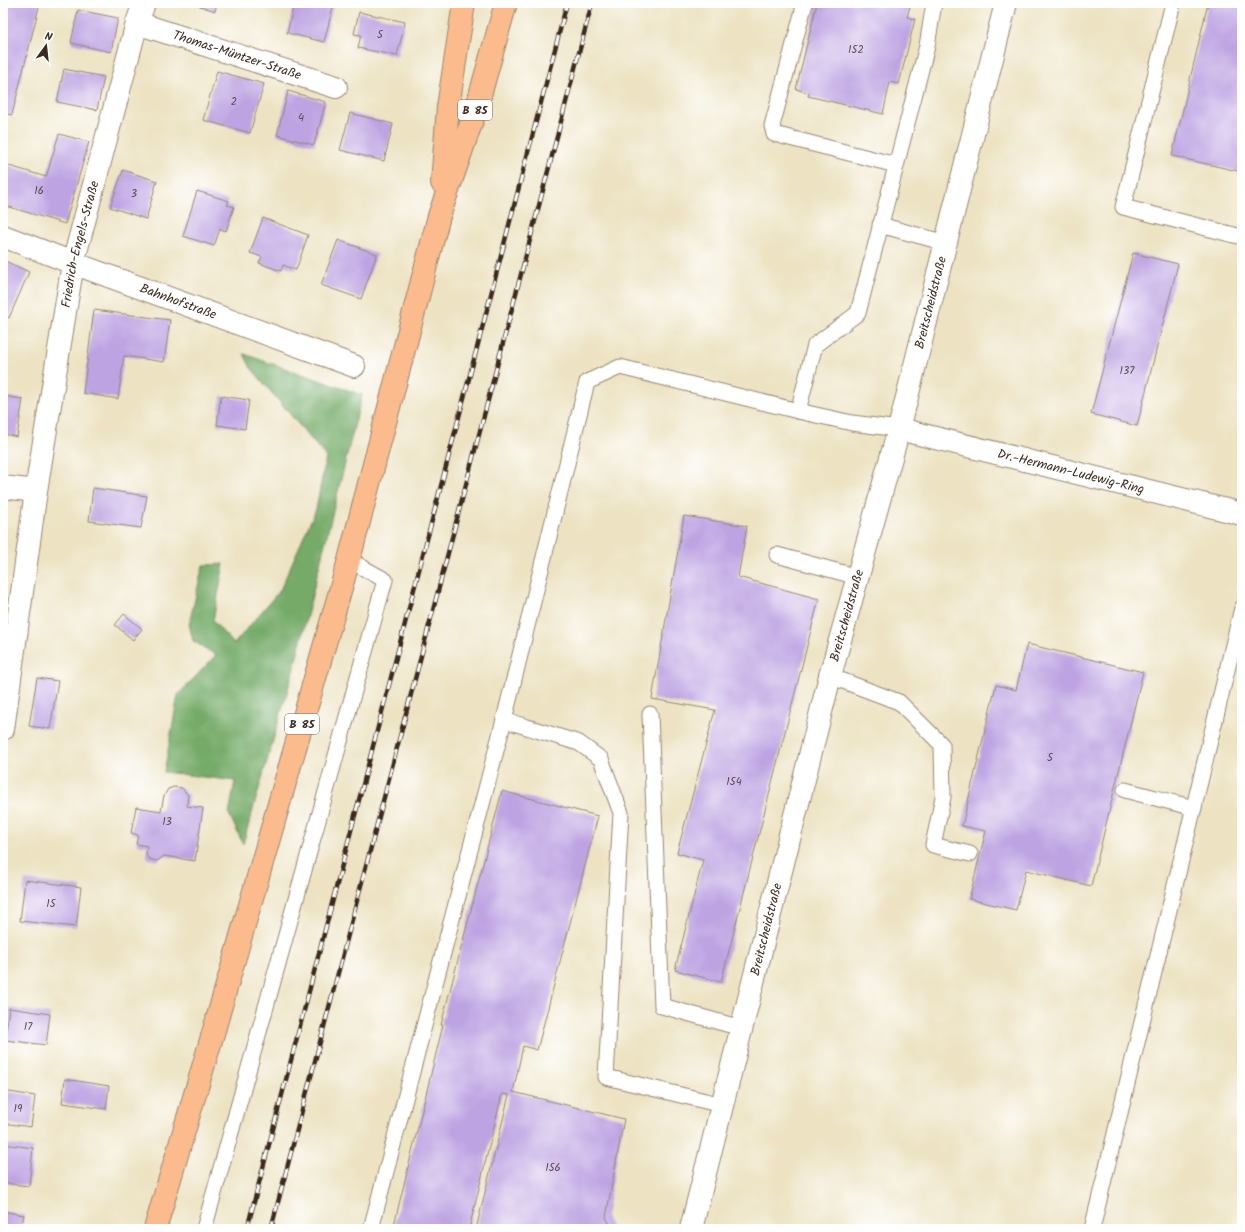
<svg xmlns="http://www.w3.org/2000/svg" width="1245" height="1232" font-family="Kalam,sans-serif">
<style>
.forest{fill:#74aa67;stroke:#586a42}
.building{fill:#bda3e2}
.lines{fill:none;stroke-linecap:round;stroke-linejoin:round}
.lane-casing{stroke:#948670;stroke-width:17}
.street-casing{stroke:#948670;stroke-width:24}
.primary-casing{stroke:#948670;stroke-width:24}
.lane{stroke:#fff;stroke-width:15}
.street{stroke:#fff;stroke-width:22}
.primary{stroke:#fbbb8c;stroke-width:22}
.rail-casing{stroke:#3b2a1e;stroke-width:4.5}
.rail{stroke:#fff;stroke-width:3;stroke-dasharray:9;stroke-linecap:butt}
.labels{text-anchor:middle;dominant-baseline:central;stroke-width:4;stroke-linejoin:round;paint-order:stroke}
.number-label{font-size:11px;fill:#5c484f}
.shield{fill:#fff;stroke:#766a62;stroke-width:1}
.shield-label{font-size:12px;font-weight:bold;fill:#3b2a1e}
.street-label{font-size:13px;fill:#3b2a1e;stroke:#fff}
</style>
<rect width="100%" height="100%" fill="#fff"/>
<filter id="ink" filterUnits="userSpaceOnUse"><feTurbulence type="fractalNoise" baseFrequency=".025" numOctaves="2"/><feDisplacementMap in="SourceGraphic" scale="8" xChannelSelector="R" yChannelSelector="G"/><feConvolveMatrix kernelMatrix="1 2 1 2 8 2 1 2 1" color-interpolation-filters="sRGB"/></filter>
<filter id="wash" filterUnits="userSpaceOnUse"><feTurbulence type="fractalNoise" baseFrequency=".012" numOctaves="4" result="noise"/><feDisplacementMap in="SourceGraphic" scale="16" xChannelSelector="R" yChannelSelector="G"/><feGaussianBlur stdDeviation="0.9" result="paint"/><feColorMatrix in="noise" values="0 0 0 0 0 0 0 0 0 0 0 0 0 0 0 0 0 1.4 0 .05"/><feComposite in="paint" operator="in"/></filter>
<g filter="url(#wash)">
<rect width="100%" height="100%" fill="#ede3c3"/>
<polygon class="forest" points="244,354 362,395 293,672 243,844 229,814 235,781 164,772 178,695 216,655 193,641 189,624 203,565 224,564 213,621 234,644 280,590 316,509 326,457 251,368"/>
<g id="blocks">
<g class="building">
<polygon points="3,3 40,3 12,115 3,113"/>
<polygon points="191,3 217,3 215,11"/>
<polygon points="294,3 334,3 324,42 287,33"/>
<polygon points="817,3 911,3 907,17 915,19 899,84 890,82 883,114 808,96 809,93 796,89"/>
<polygon points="1208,3 1242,3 1242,172 1172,156"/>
<polygon points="78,10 118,18 111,52 71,43"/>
<polygon points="359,12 405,22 397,56 358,48 361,35 354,34"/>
<polygon points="64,69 104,77 97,110 57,102"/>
<polygon points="217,71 264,84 250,133 203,120"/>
<polygon points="288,91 326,102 314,145 277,135"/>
<polygon points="350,113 393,124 384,161 340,150"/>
<polygon points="59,134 89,142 65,224 3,205 3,164 46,177"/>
<polygon points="123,170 157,181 146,219 110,207"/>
<polygon points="197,191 229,201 227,205 234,207 226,231 220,229 214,246 183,236"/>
<polygon points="263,218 308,235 296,270 283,265 281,271 259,263 262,257 250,253"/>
<polygon points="338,240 377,254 361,299 321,285"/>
<polygon points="1133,253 1178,264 1137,426 1091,414"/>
<polygon points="3,260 29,272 9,318 3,315"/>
<polygon points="94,310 170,320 164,362 124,356 118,399 83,393"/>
<polygon points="3,396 23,399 17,437 3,434"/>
<polygon points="221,396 249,400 245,429 217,425"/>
<polygon points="93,488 147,496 141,528 89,521"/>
<polygon points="684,516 747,526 738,577 819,599 721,982 675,970 703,860 677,853 715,710 652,699"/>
<polygon points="124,614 142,629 133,640 115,625"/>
<polygon points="1027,644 1143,672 1091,886 1026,870 1016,910 969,899 986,831 962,826 996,685 1016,690"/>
<polygon points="37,678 58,681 50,729 29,726"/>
<polygon points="174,787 182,788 188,795 187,806 203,808 195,861 164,856 157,861 149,859 146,855 147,846 136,844 138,835 131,833 136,807 161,811 164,796 168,789"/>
<polygon points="502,791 598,816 537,1050 523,1046 513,1092 624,1119 606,1217 612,1229 476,1229 509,1095 502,1094 469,1229 393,1229 443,1025 441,1025"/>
<polygon points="25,880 81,887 76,927 20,921"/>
<polygon points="9,1008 50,1014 46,1045 5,1040"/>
<polygon points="65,1079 109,1086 106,1109 62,1103"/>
<polygon points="3,1091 35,1096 31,1127 3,1123"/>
<polygon points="3,1144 33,1148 29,1186 3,1183"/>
<polygon points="3,1211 24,1215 21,1229 3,1229"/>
</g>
</g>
</g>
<g filter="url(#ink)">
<use href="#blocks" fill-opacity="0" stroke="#948670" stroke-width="1"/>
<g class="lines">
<defs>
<g id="lane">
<polyline points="805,3 772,126 774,134 896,165"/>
<polyline points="1173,3 1123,207 1242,237"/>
<polyline points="880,225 946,243"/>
<polyline points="798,411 815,345 858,313 927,46 934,3"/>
<polyline points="777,555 858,577"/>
<polyline points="830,676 899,702 942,745 943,797 933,845 970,854"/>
<polyline points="650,714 662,1006 741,1028"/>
<polyline points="504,720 579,743 601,759 621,813 606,1077 722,1105"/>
<polyline points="1125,790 1194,808"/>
<polyline points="204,1229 385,580 349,560"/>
<polyline points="371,1229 504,720 587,382 620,367 798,411 852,423 899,429"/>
<polyline points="1092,1229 1242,608"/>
</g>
<g id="street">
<path id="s1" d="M137,23L336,87"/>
<path id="s2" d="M3,236L73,263L354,366"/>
<path id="s3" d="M899,429L1242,514"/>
<polyline points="3,487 36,491"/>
<path id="s4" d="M3,729L36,491L73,263L137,23L144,3"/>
<path id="s5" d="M691,1229L830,676L899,429L1006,3"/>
</g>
<g id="primary">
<polyline points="442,183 448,107 464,3"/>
<polyline points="155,1229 214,1030 349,560 439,216 477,106 506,3"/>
</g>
</defs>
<use href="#lane" class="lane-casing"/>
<use href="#street" class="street-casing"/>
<use href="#primary" class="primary-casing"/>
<use href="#lane" class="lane"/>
<use href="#street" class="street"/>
<use href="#primary" class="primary"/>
<defs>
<g id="rail">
<polyline points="247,1229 567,3"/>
<polyline points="271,1229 592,3"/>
</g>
</defs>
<use href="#rail" class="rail-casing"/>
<use href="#rail" class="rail"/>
</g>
</g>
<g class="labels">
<g class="number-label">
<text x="380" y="35">5</text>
<text x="856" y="50">152</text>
<text x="234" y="102">2</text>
<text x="301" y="118">4</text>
<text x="39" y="191">16</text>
<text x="134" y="194">3</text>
<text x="1127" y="371">137</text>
<text x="1050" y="758">5</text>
<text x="734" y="782">154</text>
<text x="167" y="822">13</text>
<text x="51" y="904">15</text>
<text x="28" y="1027">17</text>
<text x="18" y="1109">19</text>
<text x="553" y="1168">156</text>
</g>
<g class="shield">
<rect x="458" y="100" width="34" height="20" rx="3"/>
<rect x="285" y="714" width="34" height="20" rx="3"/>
</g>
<g class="shield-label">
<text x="475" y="110">B 85</text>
<text x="302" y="724">B 85</text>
</g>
<g class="street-label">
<text stroke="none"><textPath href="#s1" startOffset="105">Thomas-Müntzer-Straße</textPath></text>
<text stroke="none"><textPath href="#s4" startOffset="491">Friedrich-Engels-Straße</textPath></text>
<text stroke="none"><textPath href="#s2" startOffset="187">Bahnhofstraße</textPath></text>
<text stroke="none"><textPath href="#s5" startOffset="957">Breitscheidstraße</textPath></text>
<text stroke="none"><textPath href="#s3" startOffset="177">Dr.-Hermann-Ludewig-Ring</textPath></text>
<text stroke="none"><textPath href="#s5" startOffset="633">Breitscheidstraße</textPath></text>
<text stroke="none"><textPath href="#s5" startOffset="309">Breitscheidstraße</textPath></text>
</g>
</g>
<rect width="1245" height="1232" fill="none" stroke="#fff" stroke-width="16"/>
<g transform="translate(46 46) rotate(15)" stroke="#ffffff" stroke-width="3" paint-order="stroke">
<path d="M0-3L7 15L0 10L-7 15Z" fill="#3b2a1e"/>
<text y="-6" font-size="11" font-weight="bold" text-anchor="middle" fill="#3b2a1e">N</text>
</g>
</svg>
